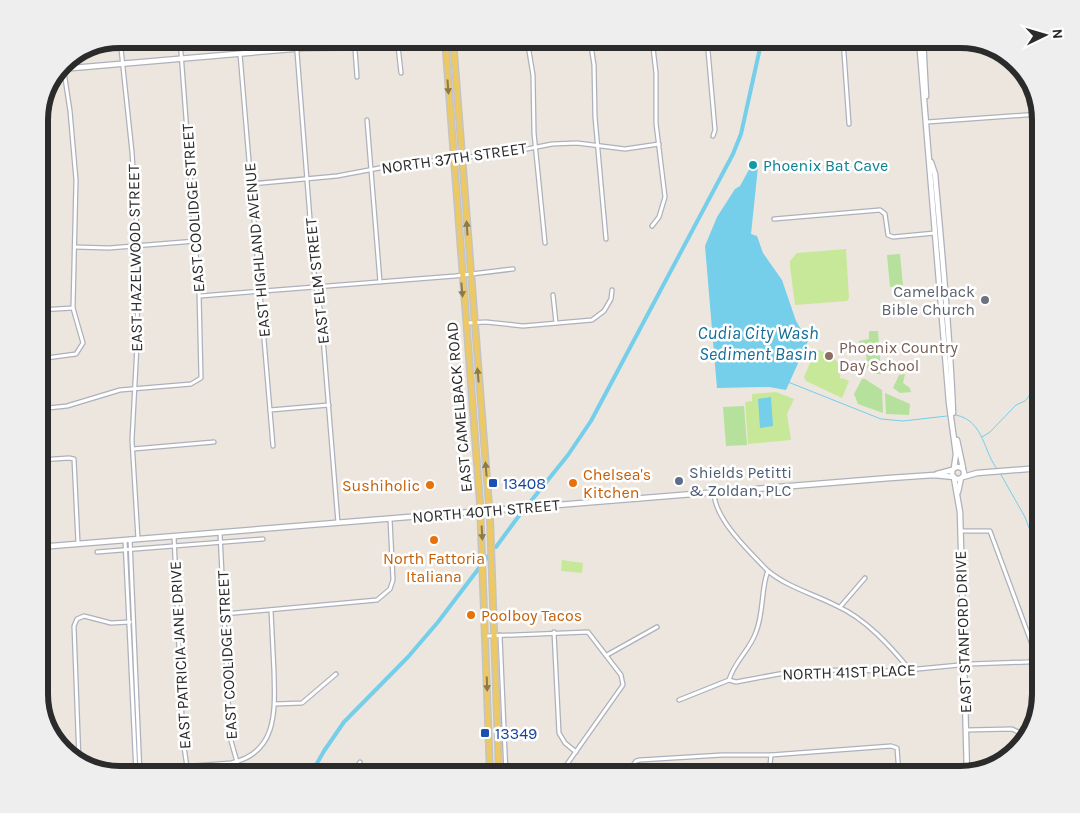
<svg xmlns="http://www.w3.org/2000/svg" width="1080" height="813" font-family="Karla,sans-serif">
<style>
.green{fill:#b5e19d}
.pitch{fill:#c8e899}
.water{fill:#75ceea}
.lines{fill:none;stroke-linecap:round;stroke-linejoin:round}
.stream{stroke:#75ceea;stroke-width:1}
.canal{stroke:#75ceea;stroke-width:4}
.street-casing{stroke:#aeb1bb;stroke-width:5.5}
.secondary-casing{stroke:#aeb1bb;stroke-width:7}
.primary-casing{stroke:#c4c4c4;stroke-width:8}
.street{stroke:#fff;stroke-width:3}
.secondary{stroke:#fff;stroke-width:4.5}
.primary{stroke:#ecc964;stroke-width:5}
.oneway{fill:#8c7a48}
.culture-dot{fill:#0f9aa8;stroke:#fff;stroke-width:2}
.worship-dot{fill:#6b7280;stroke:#fff;stroke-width:2}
.education-dot{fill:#8d6e63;stroke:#fff;stroke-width:2}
.service-dot{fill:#5c6f8a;stroke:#fff;stroke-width:2}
.transit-dot{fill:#1a4fb4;stroke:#fff;stroke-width:2}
.food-dot{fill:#e8710a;stroke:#fff;stroke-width:2}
.labels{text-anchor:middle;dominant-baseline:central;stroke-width:5;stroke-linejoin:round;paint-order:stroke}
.street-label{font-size:16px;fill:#2b2b2b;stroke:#fff}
.culture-label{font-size:16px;fill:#0d838f;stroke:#fff;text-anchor:start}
.worship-label{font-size:16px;fill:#5b616d;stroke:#fff;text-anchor:end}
.education-label{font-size:16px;fill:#785e54;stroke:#fff;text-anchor:start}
.service-label{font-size:16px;fill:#4e5e75;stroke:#fff;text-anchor:start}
.food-label{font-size:16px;fill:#c56008;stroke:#fff;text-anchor:start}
.transit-label{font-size:16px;fill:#164399;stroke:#fff;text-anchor:start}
.water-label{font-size:18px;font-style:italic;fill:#136d98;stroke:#fff}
.rim{fill:none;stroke:#2b2b2b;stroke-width:6}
</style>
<rect width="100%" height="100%" fill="#ece6de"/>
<g class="green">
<polygon points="900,254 903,286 890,287 887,255"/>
<polygon points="869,331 878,331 881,374 874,374 866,367 867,365 866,351 859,345 859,341 869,339"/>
<polygon points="905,374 903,383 910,388 911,392 900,393 893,388 899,375"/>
<polygon points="862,379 865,379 882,390 883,413 858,404 854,394"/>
<polygon points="885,393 910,404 909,415 886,414"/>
<polygon points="744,406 747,445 726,446 723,407"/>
</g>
<g class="pitch">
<polygon points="846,249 849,298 847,301 795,305 790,266 790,261 797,253"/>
<path d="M816,349C832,355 843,361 840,379L842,378L849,381L842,398L806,381L804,377Z"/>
<polygon points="776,392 794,399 787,414 791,440 748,444 745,402 752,401 752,394"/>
<polygon points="562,560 583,563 582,573 561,571"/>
</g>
<g class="water">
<polygon points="751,166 758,167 751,234 757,236 763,253 782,280 796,321 808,341 786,390 769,387 717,388 705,246 717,217 735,189 740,186"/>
<polygon points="771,397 773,426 760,428 758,399"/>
</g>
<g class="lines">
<g class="stream">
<polyline points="788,382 881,419 903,421 947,416"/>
<path d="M956,415C985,421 983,453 998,470"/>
<polyline points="982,437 990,432 1016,405 1025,401 1029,396 1033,379 1041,378"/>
<polyline points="1000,473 1025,517 1041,560"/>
</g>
<g class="canal">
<polyline points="531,501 568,455 591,421 733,154 741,134 762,39"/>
<polyline points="496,547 521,513"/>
<polyline points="311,774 324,751 344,722 408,657 438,622 492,551"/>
</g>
<defs>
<g id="street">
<polyline points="120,39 132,152 138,246 137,345 132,440 138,539"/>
<polyline points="296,39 315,283 321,313 338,523"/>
<polyline points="527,39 533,75 534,133 545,243"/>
<polyline points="590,39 594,65 595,117 606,239"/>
<polyline points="652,39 656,73 656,123 665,197 659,217 652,226"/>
<polyline points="707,39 715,130 713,136"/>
<polyline points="843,39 849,124"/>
<polyline points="398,46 401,73"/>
<polyline points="355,49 357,77"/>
<polyline points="240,54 273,446"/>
<polyline points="367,120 380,282"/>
<polyline points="927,122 1040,114"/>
<polyline points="250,184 337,176 401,164 507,153 552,144 577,143 625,149 659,144"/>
<polyline points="774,219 880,210 885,214 888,235 893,237 935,233"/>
<polyline points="75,247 109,248 196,241"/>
<polyline points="553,295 556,323"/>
<polyline points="200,296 455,276 513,269"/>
<polyline points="39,310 73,308"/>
<polyline points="466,323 486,322 523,326 592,320 604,311 611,299 612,290"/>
<polyline points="39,359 76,354 83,343 73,308 76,180 70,111 63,65"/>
<polyline points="39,409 67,406 120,390 191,384 201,378 199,292 180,39"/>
<polyline points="270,410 329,405"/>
<polyline points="133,449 214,442"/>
<polyline points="39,460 69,458 74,459 78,543"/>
<path d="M714,493C715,520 750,552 768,571C761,586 764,613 756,632C750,650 734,662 729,680"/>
<polyline points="960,531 990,531 1037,658 1041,663"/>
<polyline points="220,533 230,737 237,762 244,774"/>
<polyline points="174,536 183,740 188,774"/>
<polyline points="130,539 140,774"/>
<polyline points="125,540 136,774"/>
<polyline points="97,552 263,539"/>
<path d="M768,571C789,588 814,594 837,606C866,619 890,646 910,670"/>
<polyline points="840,607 865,578"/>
<polyline points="224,614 377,600 390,589 393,580 390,519"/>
<polyline points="554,632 559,733 565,743 576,752"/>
<polyline points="500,635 506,774"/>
<polyline points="486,636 588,632 621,675 623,685 560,774"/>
<polyline points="607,655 657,627"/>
<polyline points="679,700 729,680 736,682 779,674 817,670 897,671 970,664 1028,662 1037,658"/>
<polyline points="275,704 302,703 336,674"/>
<polyline points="966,730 1012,729 1027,736"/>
<polyline points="79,761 74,626 77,619 84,616 111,623 130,622"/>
<path d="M113,772L231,763C278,753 275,710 274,672C273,651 272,631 271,610"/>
<polyline points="354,774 360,762"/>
<polyline points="627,774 636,761 640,760 722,755 771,755 891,746 897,748 899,774"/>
<polyline points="765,774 770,765 771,755"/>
</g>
<g id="secondary">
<polyline points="919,39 949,403 956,454 954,468"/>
<polyline points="923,39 926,96"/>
<polyline points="61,69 304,48 387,47 452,39"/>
<path d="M931,162L935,174C942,254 950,333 953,413"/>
<polyline points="957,440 963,468"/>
<circle cx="958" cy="473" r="6"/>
<polyline points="937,474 952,470"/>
<polyline points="963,477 977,473 1041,468"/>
<polyline points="954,478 960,512 967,773"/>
<polyline points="958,492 961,478"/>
<polyline points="39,547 890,478 934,475 954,477"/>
</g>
<g id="primary">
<polyline points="445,39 480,503 490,774"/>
<polyline points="453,39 490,519 499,774"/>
</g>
</defs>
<use href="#street" class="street-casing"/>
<use href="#secondary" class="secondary-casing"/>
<use href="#primary" class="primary-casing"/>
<use href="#street" class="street"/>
<use href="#secondary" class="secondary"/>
<use href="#primary" class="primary"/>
</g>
<defs><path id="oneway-solid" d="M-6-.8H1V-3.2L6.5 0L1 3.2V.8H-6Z" transform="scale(1.25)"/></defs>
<g class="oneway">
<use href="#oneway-solid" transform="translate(448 87) rotate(86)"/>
<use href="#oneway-solid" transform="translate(467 228) rotate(-94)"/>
<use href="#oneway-solid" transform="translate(462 290) rotate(85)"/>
<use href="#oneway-solid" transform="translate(478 375) rotate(-95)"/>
<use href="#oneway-solid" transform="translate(486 469) rotate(-95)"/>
<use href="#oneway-solid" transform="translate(482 533) rotate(87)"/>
<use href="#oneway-solid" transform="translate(487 684) rotate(88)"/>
</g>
<circle class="culture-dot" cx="753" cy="165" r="5"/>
<circle class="worship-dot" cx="985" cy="300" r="5"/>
<circle class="education-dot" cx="829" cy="356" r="5"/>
<circle class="service-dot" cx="679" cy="481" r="5"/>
<g class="transit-dot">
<rect x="488" y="478" width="10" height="10" rx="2.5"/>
<rect x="480" y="728" width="10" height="10" rx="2.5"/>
</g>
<g class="food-dot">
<circle cx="573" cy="483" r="5"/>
<circle cx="430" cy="485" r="5"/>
<circle cx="434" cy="540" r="5"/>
<circle cx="471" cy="615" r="5"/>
</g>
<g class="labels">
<g class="street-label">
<text transform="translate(454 158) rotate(-8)">NORTH 37TH STREET</text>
<text transform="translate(193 208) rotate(-94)">EAST COOLIDGE STREET</text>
<text transform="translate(257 250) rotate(-95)">EAST HIGHLAND AVENUE</text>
<text transform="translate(135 258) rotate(-91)">EAST HAZELWOOD STREET</text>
<text transform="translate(317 281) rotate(-96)">EAST ELM STREET</text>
<text transform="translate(459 407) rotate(-95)">EAST CAMELBACK ROAD</text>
<text transform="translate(486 511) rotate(-5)">NORTH 40TH STREET</text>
<text transform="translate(963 632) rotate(-92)">EAST STANFORD DRIVE</text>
<text transform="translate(180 655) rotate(-93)">EAST PATRICIA JANE DRIVE</text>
<text transform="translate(227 655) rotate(-93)">EAST COOLIDGE STREET</text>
<text transform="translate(849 672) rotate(-2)">NORTH 41ST PLACE</text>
</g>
<g class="culture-label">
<text x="763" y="165">Phoenix Bat Cave</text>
</g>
<g class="worship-label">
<text x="975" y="291">Camelback<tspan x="975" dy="18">Bible Church</tspan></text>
</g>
<g class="education-label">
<text x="839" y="347">Phoenix Country<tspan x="839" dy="18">Day School</tspan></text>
</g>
<g class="service-label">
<text x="689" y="472">Shields Petitti<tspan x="689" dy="18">&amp; Zoldan, PLC</tspan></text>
</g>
<g class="food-label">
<text x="583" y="474">Chelsea's<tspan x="583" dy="18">Kitchen</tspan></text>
<text x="420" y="485" text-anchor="end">Sushiholic</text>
<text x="434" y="558" text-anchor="middle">North Fattoria<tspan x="434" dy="18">Italiana</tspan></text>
<text x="481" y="615">Poolboy Tacos</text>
</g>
<g class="transit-label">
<text x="503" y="483">13408</text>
<text x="495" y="733">13349</text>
</g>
<g class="water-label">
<text x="758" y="333">Cudia City Wash<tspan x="758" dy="21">Sediment Basin</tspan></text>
</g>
</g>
<path d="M0 0H1080V813H0ZM120 48H960A72 72 0 0 1 1032 120V694A72 72 0 0 1 960 766H120A72 72 0 0 1 48 694V120A72 72 0 0 1 120 48Z" fill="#eee" fill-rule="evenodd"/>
<path class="rim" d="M120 48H960A72 72 0 0 1 1032 120V694A72 72 0 0 1 960 766H120A72 72 0 0 1 48 694V120A72 72 0 0 1 120 48Z"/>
<g transform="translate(1045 35) rotate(85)" stroke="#ffffff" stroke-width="4" paint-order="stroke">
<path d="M0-4L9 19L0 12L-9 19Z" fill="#2b2b2b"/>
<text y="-8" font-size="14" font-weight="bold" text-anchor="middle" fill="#2b2b2b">N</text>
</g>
</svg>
